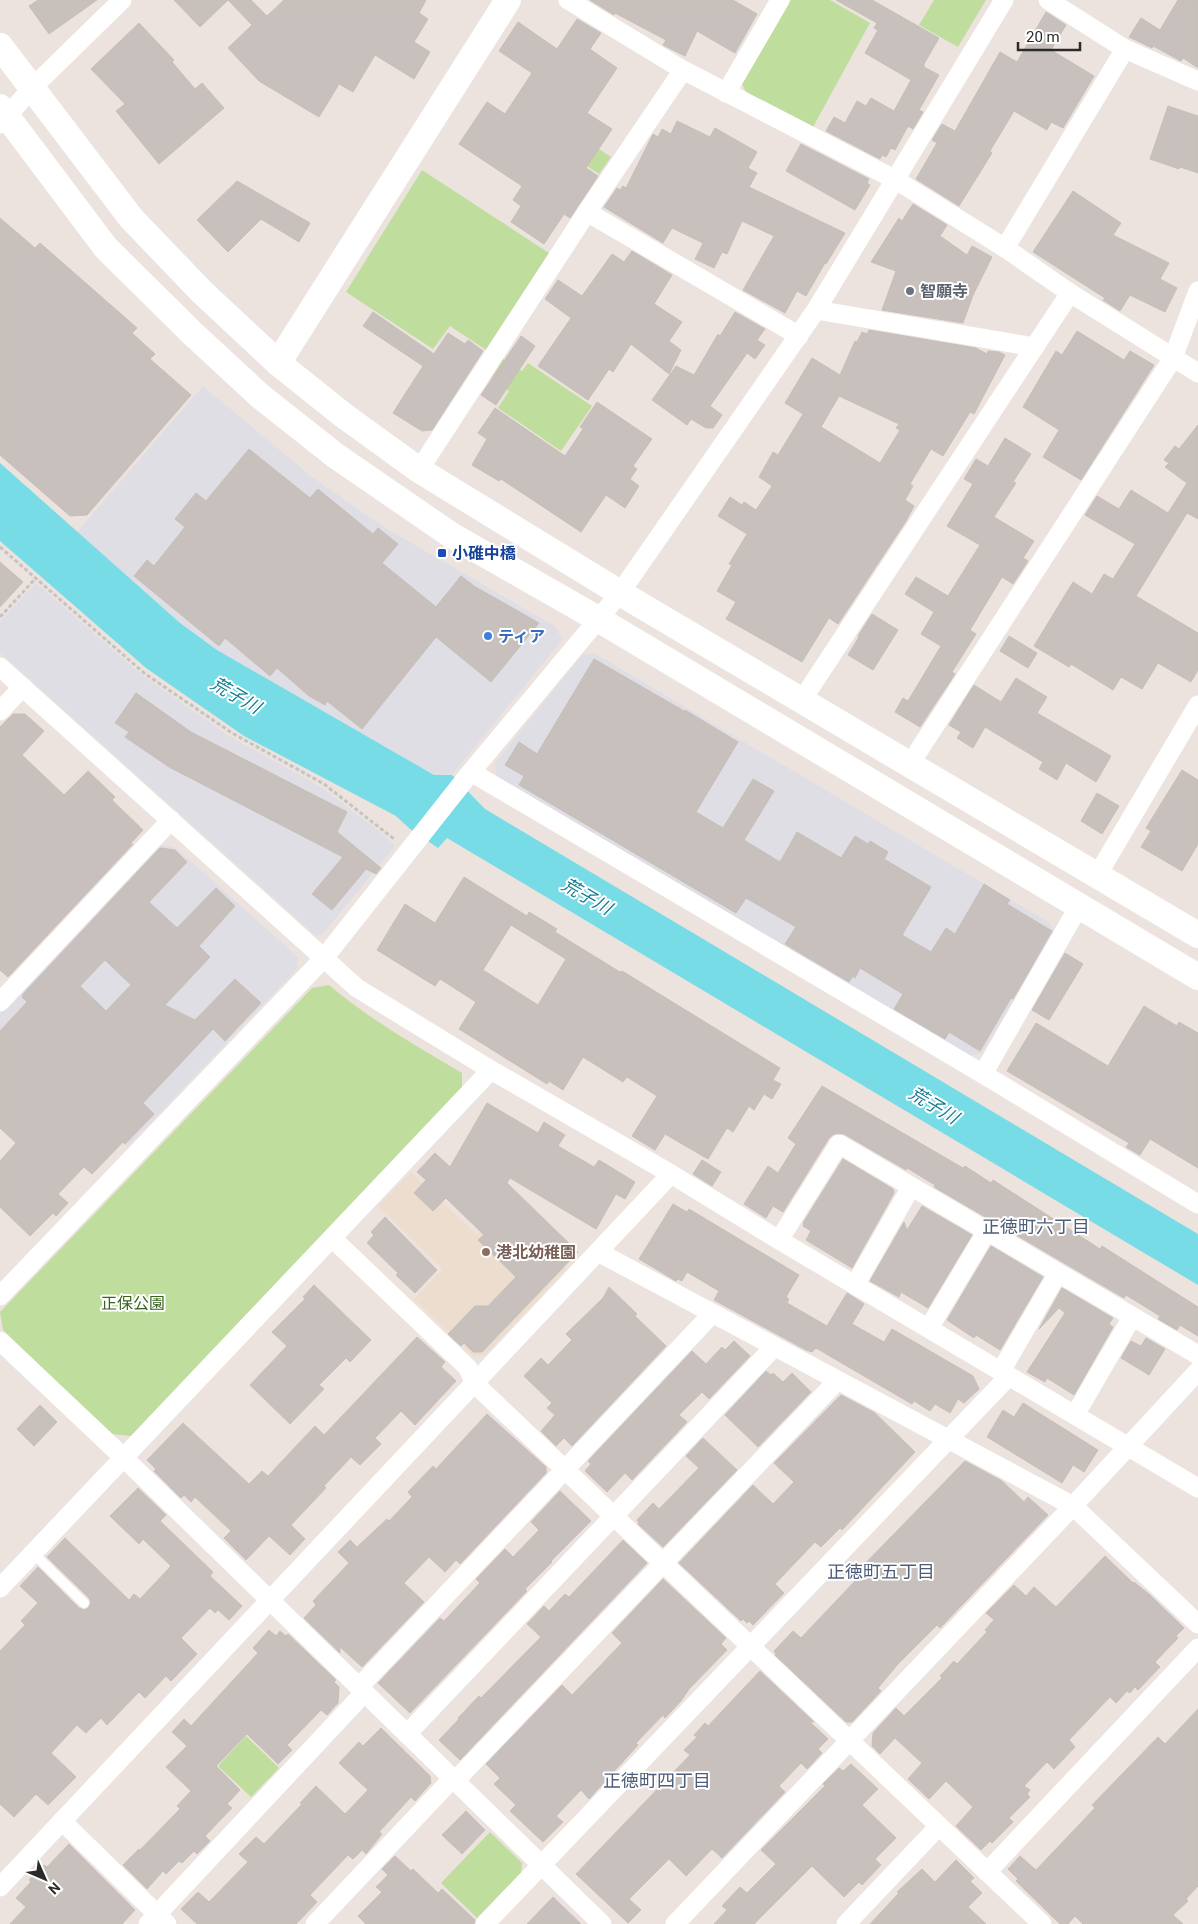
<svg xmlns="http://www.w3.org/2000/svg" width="1198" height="1924" font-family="Roboto,'Noto Sans JP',sans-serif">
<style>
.industrial{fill:#dfdee5}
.education{fill:#ecddce}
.green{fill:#bfde9e}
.water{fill:#78dce6}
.building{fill:#c7c0bd;stroke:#c7bfb7;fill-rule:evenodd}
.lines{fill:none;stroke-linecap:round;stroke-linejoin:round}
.path{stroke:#c4c4c4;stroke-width:3;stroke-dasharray:4 2.5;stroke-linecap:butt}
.lane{stroke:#fff;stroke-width:10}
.street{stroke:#fff;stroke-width:19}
.secondary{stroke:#fff;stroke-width:26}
.worship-dot{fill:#6b7280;stroke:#fff;stroke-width:2}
.transit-dot{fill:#1a4fb4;stroke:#fff;stroke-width:2}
.shop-dot{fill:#3f7fe0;stroke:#fff;stroke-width:2}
.education-dot{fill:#8d6e63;stroke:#fff;stroke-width:2}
.labels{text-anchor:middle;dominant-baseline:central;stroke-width:4;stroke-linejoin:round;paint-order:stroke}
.worship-label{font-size:16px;font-weight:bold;fill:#5b616d;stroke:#fff;text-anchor:start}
.transit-label{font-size:16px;font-weight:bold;fill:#164399;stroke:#fff;text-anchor:start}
.shop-label{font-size:16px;font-weight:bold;fill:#366cbe;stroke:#fff;text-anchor:start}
.education-label{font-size:16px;font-weight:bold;fill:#785e54;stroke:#fff;text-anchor:start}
.park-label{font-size:16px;fill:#39631f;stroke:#fff}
.water-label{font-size:18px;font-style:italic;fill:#177d92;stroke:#fff}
.neighbourhood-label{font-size:18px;fill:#4e5d78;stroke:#fff}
</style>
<rect width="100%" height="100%" fill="#ece3de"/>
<g class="industrial">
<polygon points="203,386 312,477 382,526 556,627 562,640 452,775 434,775 217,650 180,623 77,532"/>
<polygon points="36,583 142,675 229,736 321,787 383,834 395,846 323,934 316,936 0,653 0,621"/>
<polygon points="594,653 1050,923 1054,932 982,1053 967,1057 497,778 495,763 582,655"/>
<polygon points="158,844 176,848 298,957 297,969 127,1147 58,1081 0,1037 0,1013"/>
</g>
<polygon class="education" points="411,1172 477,1235 502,1209 565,1270 484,1356 473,1356 414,1299 443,1269 378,1206"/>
<g class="green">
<polygon points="791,0 830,0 870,23 813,127 746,92 742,84"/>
<polygon points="934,0 986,0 958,47 919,25"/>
<polygon points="548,115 611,157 599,174 536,132"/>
<polygon points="422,170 549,253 486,350 450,326 433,349 346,292"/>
<polygon points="503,359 522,371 528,363 592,406 561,451 498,408 509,391 491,379"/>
<path d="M329,985C369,1019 416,1046 462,1073V1088L131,1436L111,1434L3,1330L0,1312L312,988Z"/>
<polygon points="246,1736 279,1768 251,1797 218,1766"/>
<polygon points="490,1832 522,1863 521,1873 477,1918 441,1883"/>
</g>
<polygon class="water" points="0,463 180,623 217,650 434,775 452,775 485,809 1198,1234 1198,1285 447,838 438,848 410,829 396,816 244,736 146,668 0,541"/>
<g class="building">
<polygon points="38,0 97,0 49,34 29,6"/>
<polygon points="174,0 228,0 200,27"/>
<polygon points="228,0 251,0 267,16 284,0 426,0 419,13 428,19 414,42 430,52 414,79 375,55 353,92 339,84 319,117 259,81 228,48 252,25"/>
<polygon points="590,0 733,0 757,14 735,53 697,31 685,56 663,45 666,40 615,13 614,15"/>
<polygon points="836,0 872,0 939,38 924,64 924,67 939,75 919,110 923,112 913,129 908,126 895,150 891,148 886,157 882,155 880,159 826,131 834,117 845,123 857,101 866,106 871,98 894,111 911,80 865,53 878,30 874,28 877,23"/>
<polygon points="1178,0 1198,0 1198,68 1183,58 1181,61 1153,46 1152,48 1129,37 1141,18 1160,30"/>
<polygon points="1046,12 1066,25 1051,50 1094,76 1063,128 1051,122 1047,130 1014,111 990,151 992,153 959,206 916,179 937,143 932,140 942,124 955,131 1000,52 1017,62"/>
<polygon points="577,19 601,33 590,49 617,68 587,113 612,129 586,168 598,176 570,218 564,214 544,244 511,222 521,206 513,200 522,186 459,144 487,102 505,114 532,73 499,51 518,22 557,49"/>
<polygon points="139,23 174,60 172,62 195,89 202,83 224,108 159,164 116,111 125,104 91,69"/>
<polygon points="1168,106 1198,116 1198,173 1180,167 1179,169 1150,159"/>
<polygon points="677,121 710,137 715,128 757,152 748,168 757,173 749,187 845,233 826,264 825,263 806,296 797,291 785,313 743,290 774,236 742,221 727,254 722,252 714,268 695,259 703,243 672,228 663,243 604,207 617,188 620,190 623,186 626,188 653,134 658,137 662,129 671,134"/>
<polygon points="801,144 869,179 867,183 870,185 855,210 786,171"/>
<polygon points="237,181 310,223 299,242 261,219 228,252 197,220"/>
<polygon points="1073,191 1121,223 1113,235 1169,263 1160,279 1177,288 1165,312 1130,295 1120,311 1103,300 1105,298 1033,252"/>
<polygon points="913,204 947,225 940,236 967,255 972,246 992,257 973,295 963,323 882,310 896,271 871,262 899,218 902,221"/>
<polygon points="0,218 35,248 40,243 137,328 132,333 155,354 150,359 191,395 87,515 70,516 0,455"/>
<polygon points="632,251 672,275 654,304 682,322 669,341 681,350 669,374 631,344 613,372 609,369 588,400 538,366 571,318 545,299 558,280 582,296 612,254 624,262"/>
<polygon points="373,312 434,354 448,333 465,344 468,340 483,351 432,430 422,431 393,413 423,366 363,326"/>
<polygon points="735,312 765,329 757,340 765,345 755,359 747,353 710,406 722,415 713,428 706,428 691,419 687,425 652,400 676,366 694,375 718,334 720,336"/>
<path d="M869,330L976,348L987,354L988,351L999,352L1005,355L974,414L970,412L943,456L931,449L910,484L913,486L905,500L914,506L906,521L838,624L829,618L802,662L726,619L736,602L717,591L732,565L729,564L747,534L718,516L730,497L742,505L744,502L756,510L772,486L759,477L773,452L778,455L803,414L785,403L812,358L840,375L855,341L857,342L862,332L867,334ZM839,396L899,424L896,428L900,430L880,463L821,427Z"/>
<polygon points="1077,331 1124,360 1130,351 1154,365 1081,480 1043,457 1059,430 1023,407 1056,351 1062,355"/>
<polygon points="521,336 535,346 496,405 481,395"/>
<polygon points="597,402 652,439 633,466 637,469 630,479 639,486 625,508 606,495 581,532 501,479 499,481 472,465 487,439 478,433 495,408 565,456 583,429 580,427"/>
<polygon points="1198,425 1198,519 1187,513 1136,596 1198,633 1198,670 1191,682 1158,663 1142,689 1121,677 1113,690 1071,664 1069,667 1034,646 1073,582 1092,594 1104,574 1113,579 1135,544 1085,515 1097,496 1119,509 1131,490 1168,513 1187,483 1165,467 1169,463 1164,460 1175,446 1179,449"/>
<polygon points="1005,438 1031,454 1013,482 1016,483 994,517 1034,541 1023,558 1028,561 1013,584 1002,577 970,630 976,634 952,672 955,674 920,727 895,712 903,698 908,701 941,646 921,634 934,612 905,594 916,577 948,596 980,545 947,526 973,484 964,479 976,459 988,466"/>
<polygon points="249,449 310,498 318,489 373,534 378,528 398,544 382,563 436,607 461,576 474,586 539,623 491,682 436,637 362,729 327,701 325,705 309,696 277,668 270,676 225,638 219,646 134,576 147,560 154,566 185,527 175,519 196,493 206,501"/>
<polygon points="0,562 23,582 0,607"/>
<polygon points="872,614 898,630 873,670 848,655 859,637 858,636"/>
<polygon points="1009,636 1037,653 1028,668 1000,651"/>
<polygon points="594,659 684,711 685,710 738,742 696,812 723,828 753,779 774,791 744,840 780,862 797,832 841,858 855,836 868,844 870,841 888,852 884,859 931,887 902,935 931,952 946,928 955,934 984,884 1010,900 1007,904 1052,931 1013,999 1011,998 980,1051 949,1032 945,1039 894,1009 903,994 860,968 855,978 853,976 849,982 785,944 796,927 746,898 736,913 519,785 524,776 505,765 519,742 537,754"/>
<polygon points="1016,678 1047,697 1037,713 1111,756 1096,782 1066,763 1057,780 1039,769 1043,762 985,727 973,748 957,738 961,732 949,725 974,685 1001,702"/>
<polygon points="136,693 191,732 347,812 337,832 381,868 376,874 366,869 332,910 312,894 343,857 169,767 125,737 129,732 115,723"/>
<polygon points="13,714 25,714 44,731 22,755 64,795 88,771 115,797 112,800 143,830 130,844 133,844 8,977 0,970 0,727"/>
<polygon points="1182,770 1198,780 1198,844 1182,871 1141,847 1151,831 1146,828"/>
<polygon points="1097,793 1119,806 1102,834 1081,821"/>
<path d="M160,848L175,850L187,862L149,902L177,928L215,889L216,888L235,906L199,946L210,957L165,1005L195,1020L235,979L261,1003L225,1041L213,1029L143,1103L154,1114L125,1144L123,1142L92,1174L84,1167L58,1194L68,1203L56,1216L53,1213L30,1236L0,1207V1161L16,1143L0,1128V1031L27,1002L22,997L24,993ZM105,960L131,985L106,1011L80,986Z"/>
<path d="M464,877L527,916L529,912L557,929L555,932L620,972L622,971L780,1068L773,1080L781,1084L772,1099L764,1094L754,1110L749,1106L733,1132L727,1128L708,1159L665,1134L655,1150L632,1136L657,1096L627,1077L623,1082L583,1057L563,1090L549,1081L547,1084L459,1029L476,1002L440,979L435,986L377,950L405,904L435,923ZM511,925L566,959L538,1005L483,970Z"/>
<polygon points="1065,953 1083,964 1049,1020 1032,1010"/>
<polygon points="1144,1006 1177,1026 1179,1022 1198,1033 1198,1168 1150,1139 1140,1155 1126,1147 1129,1143 1007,1071 1036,1023 1108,1066"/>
<polygon points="822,1086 963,1168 965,1166 991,1183 993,1180 1100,1249 1102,1246 1113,1253 1198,1307 1198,1336 1180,1325 1177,1330 1158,1319 1160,1316 1126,1295 1124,1298 934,1187 935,1185 907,1168 906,1170 844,1134 834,1134 829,1138 783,1212 773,1206 766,1218 744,1204 768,1166 778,1173 796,1144 788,1138"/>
<polygon points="487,1103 538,1133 544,1122 565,1135 558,1146 594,1167 599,1160 635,1182 625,1199 616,1194 596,1229 510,1178 507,1183 578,1252 482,1352 473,1352 464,1343 461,1346 448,1334 475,1306 488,1306 516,1277 478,1240 484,1235 446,1198 433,1211 414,1193 426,1180 417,1172 435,1153 450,1167"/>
<polygon points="843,1159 893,1189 894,1193 852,1268 806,1240 811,1231 803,1226 804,1224 803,1223"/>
<polygon points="702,1160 721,1172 712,1186 693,1174"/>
<polygon points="673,1204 687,1212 689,1209 799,1275 786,1297 789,1299 787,1303 827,1326 847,1293 864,1304 852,1324 884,1342 892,1329 973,1376 979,1389 964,1403 958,1399 950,1413 935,1404 930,1411 914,1401 912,1404 816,1348 812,1352 806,1350 714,1300 719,1291 687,1272 682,1281 678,1279 676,1281 639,1259"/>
<polygon points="922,1206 972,1235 928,1308 901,1292 899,1297 870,1281 904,1222 907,1230"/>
<polygon points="385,1217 437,1270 415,1293 396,1275 398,1273 367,1243 374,1235 371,1232"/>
<polygon points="991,1246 1043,1277 1000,1350 976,1335 974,1338 947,1320"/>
<polygon points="314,1285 371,1340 350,1362 346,1358 319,1385 324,1389 290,1424 250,1385 287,1346 272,1332 305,1299 303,1297"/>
<polygon points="609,1287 637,1314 635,1316 666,1346 572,1446 564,1438 556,1446 541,1431 555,1415 547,1408 552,1403 524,1376 541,1358 548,1365 572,1340 566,1334 603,1298"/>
<polygon points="1062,1288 1113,1318 1109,1324 1113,1327 1074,1395 1047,1378 1045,1382 1027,1372 1065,1313 1059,1308 1039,1329"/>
<polygon points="417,1337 445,1362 441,1367 456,1381 415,1425 401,1411 375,1438 381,1444 360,1465 351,1457 324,1486 326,1488 291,1525 305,1539 290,1555 269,1536 246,1560 224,1538 231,1531 195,1497 191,1502 184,1495 181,1498 154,1471 156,1469 147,1460 183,1423 249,1484 262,1471 268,1476 315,1426 324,1435"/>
<polygon points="1146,1338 1165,1349 1149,1375 1121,1358 1131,1341 1141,1346"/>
<polygon points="734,1341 750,1356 709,1399 702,1392 679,1415 687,1422 632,1480 625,1473 607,1492 585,1471 591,1464 588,1461 692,1351 706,1364 722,1347 725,1350"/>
<polygon points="766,1371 771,1375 773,1373 783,1382 792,1373 811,1392 758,1447 725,1415"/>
<polygon points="841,1395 875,1413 915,1452 842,1530 840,1528 821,1547 815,1542 775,1584 784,1593 753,1625 749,1621 747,1623 743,1619 741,1621 679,1563 753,1485 773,1504 794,1482 774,1463"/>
<polygon points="1023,1403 1098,1450 1084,1472 1073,1465 1062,1483 987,1437 1003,1410 1014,1417"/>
<polygon points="40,1405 57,1422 34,1446 17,1429"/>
<polygon points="487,1414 546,1467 546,1473 460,1564 456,1560 445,1572 429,1557 404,1583 424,1602 362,1667 340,1647 340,1653 304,1618 316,1605 313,1601 349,1563 338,1552 350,1540 357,1547 387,1519 389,1521 412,1497 408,1492 433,1466 436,1469"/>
<polygon points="703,1438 737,1470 663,1547 638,1524 639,1523 637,1520 653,1503 659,1509 699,1468 686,1456"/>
<polygon points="965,1461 1002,1481 1024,1502 1028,1497 1048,1515 940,1628 937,1625 898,1664 878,1688 881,1691 852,1722 846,1722 775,1655 776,1654 774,1651 793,1631 801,1638 856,1580 853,1576"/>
<polygon points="138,1488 166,1515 160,1521 213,1572 210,1576 242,1606 229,1620 218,1610 215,1613 210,1608 181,1638 197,1654 171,1681 166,1676 145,1698 139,1692 107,1725 101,1718 86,1733 77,1725 51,1753 76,1777 48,1805 36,1794 14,1817 0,1804 0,1651 25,1625 21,1621 38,1603 20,1586 38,1567 79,1608 85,1610 89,1607 91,1602 89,1598 47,1557 65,1538 129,1600 134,1594 140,1599 171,1566 143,1539 139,1544 110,1516"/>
<polygon points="560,1491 591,1521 551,1561 552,1562 525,1589 527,1591 410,1713 378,1683 440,1618 444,1621 480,1583 476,1579 505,1549 513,1557 539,1530 531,1522"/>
<polygon points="623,1540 647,1563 460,1760 439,1740 459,1719 458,1718 479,1696 481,1698 541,1637 527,1624 544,1606 549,1611 565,1594 569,1597"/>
<polygon points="1105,1556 1133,1583 1134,1582 1150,1595 1184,1628 1176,1636 1178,1638 1155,1662 1160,1667 1138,1690 1135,1687 1130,1693 1127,1691 1116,1703 1110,1697 1069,1740 1075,1747 1054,1769 1047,1762 1024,1786 1030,1790 1027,1794 1030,1797 1009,1818 1013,1822 992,1843 990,1841 981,1850 956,1826 973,1807 946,1781 929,1799 908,1779 922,1763 895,1738 880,1754 872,1746 873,1733 896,1708 904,1716 942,1678 940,1676 954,1661 957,1664 987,1632 985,1630 994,1620 986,1613 1014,1585 1026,1596 1034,1587 1056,1607"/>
<polygon points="663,1579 726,1638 721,1644 727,1650 689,1689 681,1701 665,1718 663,1715 636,1743 638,1745 589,1799 581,1790 556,1816 563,1822 543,1842 510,1811 516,1805 494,1784 500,1778 486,1764 562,1685 572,1695 622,1643 612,1633"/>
<polygon points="269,1630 276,1636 280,1631 286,1636 288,1634 336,1680 334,1682 339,1687 338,1703 327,1715 321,1710 287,1745 292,1750 278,1764 247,1734 216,1766 240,1790 227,1804 232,1808 205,1836 210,1841 197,1854 194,1851 182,1863 179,1861 166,1874 163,1871 147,1889 123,1865 139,1849 140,1850 180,1809 177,1806 191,1791 166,1767 187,1746 172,1732 184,1719 191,1726 258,1653 253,1648"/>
<polygon points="760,1671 814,1722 810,1722 828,1739 818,1749 822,1753 807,1769 801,1763 779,1786 785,1792 722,1858 712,1849 686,1876 669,1859 629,1899 641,1910 628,1923 576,1874 690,1755 684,1750 697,1737 694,1735 705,1723 708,1726"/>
<polygon points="1198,1709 1198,1886 1186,1899 1188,1901 1173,1915 1183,1924 1083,1924 1075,1916 1068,1924 1060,1924 1016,1881 1018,1879 1008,1869 1020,1856 1036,1870 1095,1808 1092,1805 1158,1737 1165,1744"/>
<polygon points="381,1728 430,1776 431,1783 415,1801 411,1797 379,1832 382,1834 366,1854 362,1850 353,1859 348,1855 310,1895 317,1902 296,1924 197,1924 181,1909 198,1892 209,1902 248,1862 239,1854 256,1837 264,1844 302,1804 300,1803 316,1786 345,1814 368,1790 339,1763 359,1742 363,1746"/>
<polygon points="851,1764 878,1789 862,1805 896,1838 875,1859 881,1865 862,1885 859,1882 844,1897 812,1866 754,1924 714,1924 727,1910 722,1906 740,1887 747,1893 776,1864 761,1850 825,1786 823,1784 839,1768 843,1771"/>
<polygon points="466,1811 485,1830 462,1854 442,1835"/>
<polygon points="69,1844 135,1910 122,1924 10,1924 26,1907 16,1898 31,1882 29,1880 44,1865 47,1867"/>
<polygon points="395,1856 411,1871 413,1869 438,1893 442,1889 475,1920 474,1924 366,1924 358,1916 382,1892 376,1887 388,1875 382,1869"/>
<polygon points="956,1860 974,1878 970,1881 982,1893 968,1907 986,1924 870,1924 899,1893 897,1892 922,1869 935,1882"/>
<polygon points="553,1897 581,1924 527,1924"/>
</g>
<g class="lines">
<g class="path">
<polyline points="0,547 144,673 232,733 324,784 394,839"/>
<polyline points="0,617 36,578"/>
</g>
<polyline class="lane" points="33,1553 84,1603"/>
<g class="street">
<polyline points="568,0 683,70 896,180 1005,248 1070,293 1198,373"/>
<polyline points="1048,0 1125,49 1198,81"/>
<polyline points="726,93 780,0"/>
<polyline points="0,124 32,88 122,0"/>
<polyline points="587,212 799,336"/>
<polyline points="1005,248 1125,49"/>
<polyline points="816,310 1035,347"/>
<polyline points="419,470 587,212 683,70"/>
<polyline points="0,667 357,988 491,1070 671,1174 779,1240 1198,1488"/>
<polyline points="802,700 1070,293"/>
<polyline points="0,711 23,687"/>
<polyline points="910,764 1173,358 1198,291"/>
<polyline points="471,772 983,1074 1079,906"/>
<polyline points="1098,874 1198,705"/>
<polyline points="0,1002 171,820"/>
<polyline points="983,1074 1198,1204"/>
<polyline points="332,1238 468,1368 474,1383 1042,1924"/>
<polyline points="779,1240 839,1144 1198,1355"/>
<polyline points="598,1252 1073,1506 1198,1624"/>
<polyline points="855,1285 911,1187"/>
<polyline points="0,1296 324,958 471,772 620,593 816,310 1004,0"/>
<polyline points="929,1328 987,1231"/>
<polyline points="0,1341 124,1458 602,1924"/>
<polyline points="1001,1371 1058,1273"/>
<polyline points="1075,1415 1132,1317"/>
<polyline points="0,1588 491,1070"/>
<polyline points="359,1687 712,1314"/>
<polyline points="407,1734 774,1347"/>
<polyline points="455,1781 837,1381"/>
<polyline points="62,1821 167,1924"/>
<polyline points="987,1872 1198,1648"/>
<polyline points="0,1887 671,1174"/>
<polyline points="148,1924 364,1693"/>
<polyline points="315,1924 453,1778"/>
<polyline points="485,1924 1009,1376"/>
<polyline points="675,1924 1073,1506 1198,1371"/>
<polyline points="846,1924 939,1826"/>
</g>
<g class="secondary">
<polyline points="0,46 131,218 201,291 278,363 343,415 419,470 620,593 1198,935"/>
<polyline points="0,107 106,248 192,333 260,396 336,456 451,535 598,619 1198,977"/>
<polyline points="278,363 508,0"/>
</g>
</g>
<circle class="worship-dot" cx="910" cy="291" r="5"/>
<rect class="transit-dot" x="437" y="548" width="10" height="10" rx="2.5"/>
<circle class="shop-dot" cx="488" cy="636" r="5"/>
<circle class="education-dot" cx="486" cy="1252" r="5"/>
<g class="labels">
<g class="worship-label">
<text x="920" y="291">智願寺</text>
</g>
<g class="transit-label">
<text x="452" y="553">小碓中橋</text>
</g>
<g class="shop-label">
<text x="498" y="636">ティア</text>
</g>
<g class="education-label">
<text x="496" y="1252">港北幼稚園</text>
</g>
<g class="park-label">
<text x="133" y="1303">正保公園</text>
</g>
<g class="water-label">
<text transform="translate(236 695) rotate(30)">荒子川</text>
<text transform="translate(587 896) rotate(30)">荒子川</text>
<text transform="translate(934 1105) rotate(31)">荒子川</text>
</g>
<g class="neighbourhood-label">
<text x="1036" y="1226">正徳町六丁目</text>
<text x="881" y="1571">正徳町五丁目</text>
<text x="657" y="1780">正徳町四丁目</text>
</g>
</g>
<g transform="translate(45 1879) rotate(135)" stroke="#ffffff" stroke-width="4" paint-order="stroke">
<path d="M0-4L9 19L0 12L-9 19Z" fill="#2b2b2b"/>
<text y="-8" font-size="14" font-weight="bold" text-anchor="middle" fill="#2b2b2b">N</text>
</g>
<path d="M1018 42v8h62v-8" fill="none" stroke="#2b2b2b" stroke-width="2.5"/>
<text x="1026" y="42" font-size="15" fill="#2b2b2b" stroke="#ffffff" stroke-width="4" paint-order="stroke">20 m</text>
</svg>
